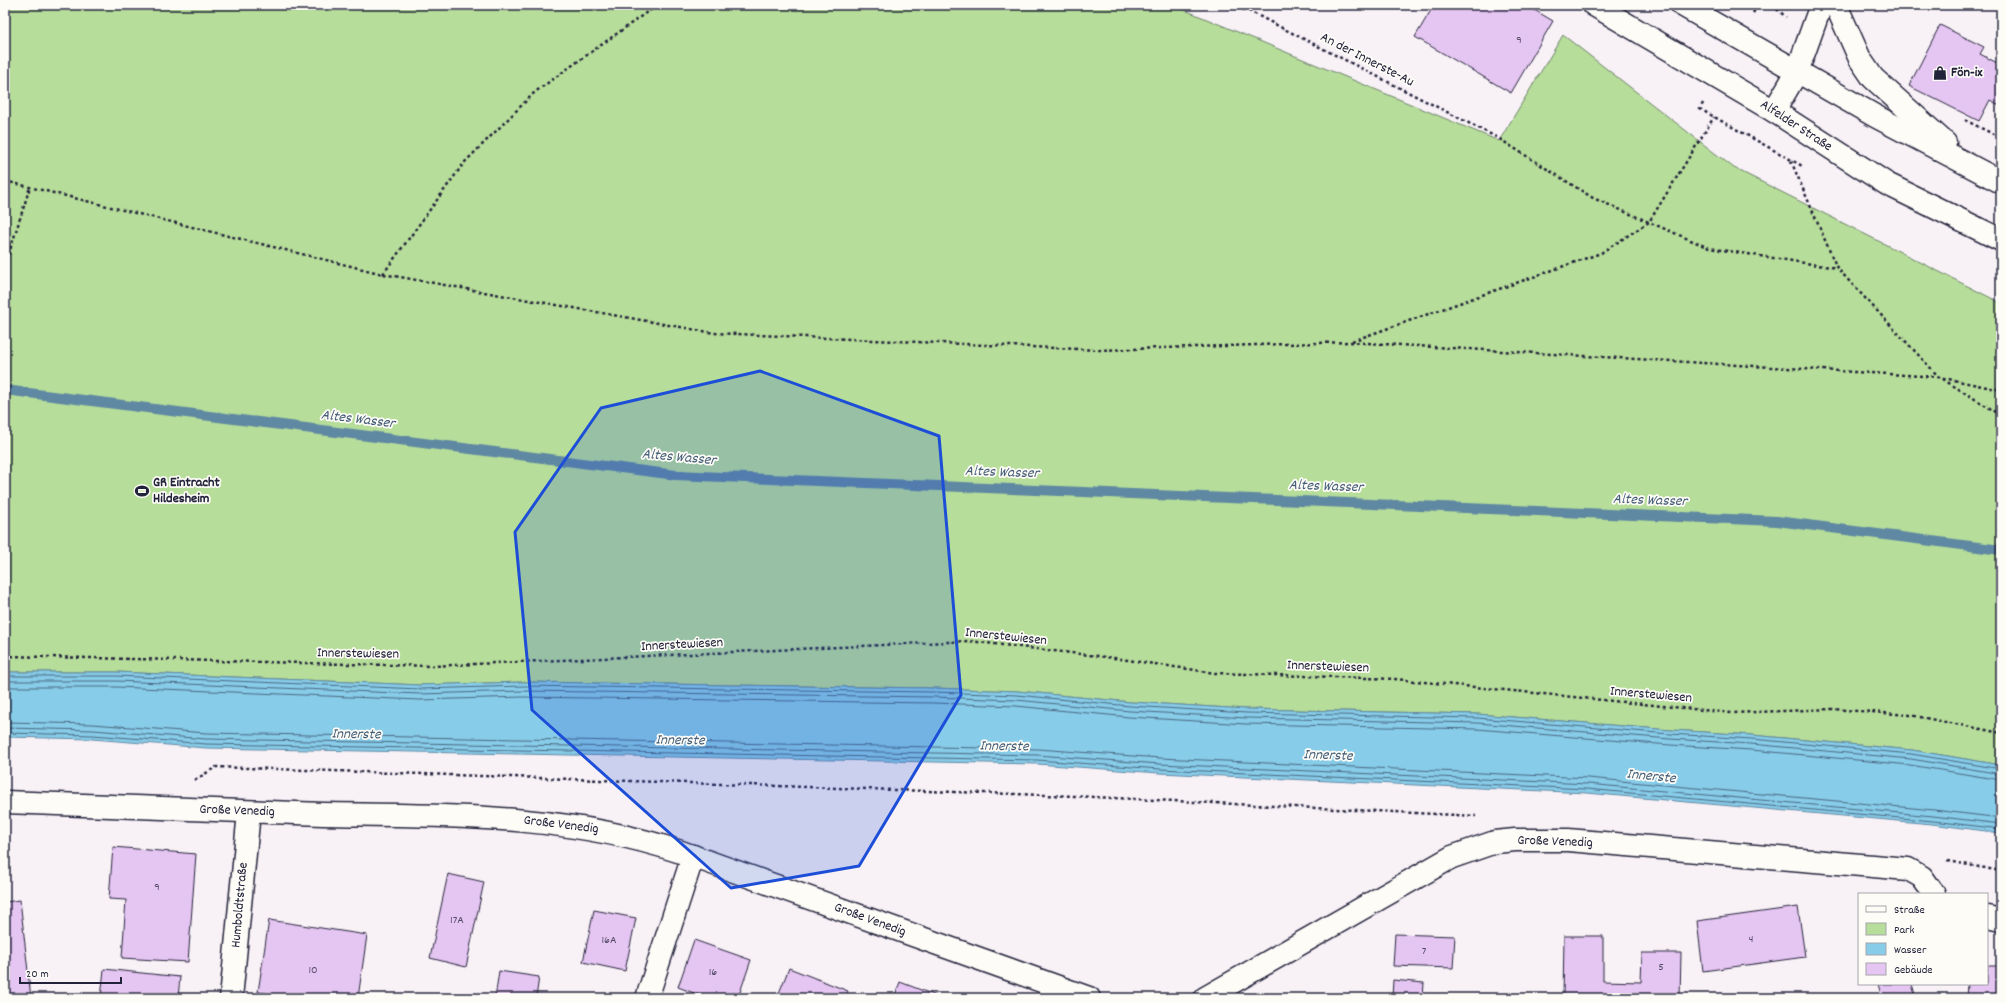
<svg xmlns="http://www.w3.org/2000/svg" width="2006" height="1003" font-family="Dekko,sans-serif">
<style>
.green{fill:#b6dd99;stroke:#6c806a}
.water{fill:#87cce8;stroke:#5f88a3}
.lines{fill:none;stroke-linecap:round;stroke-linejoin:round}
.shore{stroke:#4a6680;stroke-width:1}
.stream{stroke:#5f88a3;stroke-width:10}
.building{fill:#e5c5f1;stroke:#22223b}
.minor-casing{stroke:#22223b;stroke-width:25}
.major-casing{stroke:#22223b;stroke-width:25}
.path{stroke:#22223b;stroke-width:2.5;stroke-dasharray:3 3;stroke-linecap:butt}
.minor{stroke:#fdfcf7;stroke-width:22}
.major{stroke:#fdfcf7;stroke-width:22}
.marked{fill:#1d4ed8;fill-opacity:0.2;stroke:#1d4ed8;stroke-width:3;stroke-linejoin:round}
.labels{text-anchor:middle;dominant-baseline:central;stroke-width:3.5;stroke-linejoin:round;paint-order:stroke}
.number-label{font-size:12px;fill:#534b68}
.street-label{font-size:14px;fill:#22223b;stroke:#fdfcf7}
.poi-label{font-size:14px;font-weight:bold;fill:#22223b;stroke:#fdfcf7;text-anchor:start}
.water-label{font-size:15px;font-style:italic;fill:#455e78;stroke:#fdfcf7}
</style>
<rect width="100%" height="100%" fill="#f8f1f6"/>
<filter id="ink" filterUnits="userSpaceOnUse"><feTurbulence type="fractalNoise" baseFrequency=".025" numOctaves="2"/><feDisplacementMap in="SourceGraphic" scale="8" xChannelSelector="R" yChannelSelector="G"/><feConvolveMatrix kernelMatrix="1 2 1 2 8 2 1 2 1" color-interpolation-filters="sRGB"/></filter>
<g filter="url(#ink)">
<polygon class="green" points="5,5 1173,5 1499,141 1563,35 1734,168 2001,303 2001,765 1912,750 1752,735 1671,730 1477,714 1247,709 1130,702 1017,691 933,688 523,682 420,685 116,672 5,672"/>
<polygon class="water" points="5,672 116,672 420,685 523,682 933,688 1017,691 1130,702 1247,709 1477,714 1671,730 1752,735 1912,750 2001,765 2001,833 1932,824 1587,793 1159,773 1037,764 206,748 92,739 5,737"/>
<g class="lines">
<g class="shore">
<polyline points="5,676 116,676 420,689 523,686 933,692 1017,695 1130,706 1247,713 1477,718 1670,734 1752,739 1911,754 2001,769"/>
<polyline points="5,681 116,681 420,694 523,691 933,697 1016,700 1130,711 1247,718 1477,723 1670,739 1751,744 1911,759 2001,774"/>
<polyline points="5,687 116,687 420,700 523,697 933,703 1016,706 1129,717 1246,724 1477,729 1670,745 1751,750 1910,765 2001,780"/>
<polyline points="5,722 93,724 206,733 1038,749 1160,758 1588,778 1934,810 2001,818"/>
<polyline points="5,728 93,730 206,739 1037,755 1160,764 1588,784 1933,816 2001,824"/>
<polyline points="5,733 93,735 206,744 1037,760 1160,769 1587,789 1933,821 2001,829"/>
</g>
<polyline class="stream" points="5,390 676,475 1777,521 2001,550"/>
</g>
<g class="building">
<polygon points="1434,5 1526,5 1553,21 1511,93 1415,37"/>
<polygon points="1940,25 1984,47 1980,54 2001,65 2001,106 1990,100 1979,121 1909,86"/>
<polygon points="113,847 196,854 188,962 122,958 126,900 109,899"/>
<polygon points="448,874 484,882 466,967 430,958"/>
<polygon points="20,900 31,998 5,998 5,902"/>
<polygon points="1798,907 1805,957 1703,971 1697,921"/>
<polygon points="594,910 636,918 625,971 583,962"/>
<polygon points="269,920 367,935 358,998 297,998 258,992"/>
<polygon points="1395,934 1455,936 1453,968 1393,966"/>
<polygon points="1564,936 1603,936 1603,981 1641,982 1642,953 1681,953 1680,998 1563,998"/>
<polygon points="694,940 751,960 738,998 707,998 678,987"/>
<polygon points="1987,966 2001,966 2001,998 1966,998 1967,984 1987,984"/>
<polygon points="789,968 848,991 845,998 777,998"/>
<polygon points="104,969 180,977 178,998 101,998"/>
<polygon points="499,971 539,977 536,998 495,998"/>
<polygon points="1393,980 1424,983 1423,998 1392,998"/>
<polygon points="900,982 942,998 894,998"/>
<polygon points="1878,984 1912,984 1916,998 1882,998"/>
</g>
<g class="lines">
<defs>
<g id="minor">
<path d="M5,802C111,807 217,811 323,814C445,816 564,813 681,852L1089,998"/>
<polyline points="1987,917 2001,920"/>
<polyline points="231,998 249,812"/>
<polyline points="647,998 693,856"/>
<polyline points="1205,998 1452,857 1495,842 1515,840 1568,840 1908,869 1922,877 1934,894"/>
</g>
<g id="major">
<polyline points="1594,5 1774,111 1887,184 2001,240"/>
<polyline points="1682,5 1875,116 2001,182"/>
<polyline points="1836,5 1860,59 1873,78 1945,143"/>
<polyline points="1774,111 1797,72 1821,5"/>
</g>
</defs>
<use href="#minor" class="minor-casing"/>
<use href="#major" class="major-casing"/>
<g class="path">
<polyline points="1225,5 1249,11 1498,138 1593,198 1649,222 1714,117"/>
<polyline points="1772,5 1786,17"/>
<polyline points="1753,13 1758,5"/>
<polyline points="1703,103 1700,109 1804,167"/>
<polyline points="1965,120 2001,138"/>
<polyline points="1791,161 1837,268 1939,377 2001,415"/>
<polyline points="5,181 383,274 714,333 1100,350 1350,342 1939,377 2001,390"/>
<polyline points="5,266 30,187"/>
<polyline points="383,274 464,163 535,92 657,5"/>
<polyline points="1352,341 1601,253 1649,222 1709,248 1837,268"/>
<polyline points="5,656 432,666 969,641 1114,658 1215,673 1395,679 1732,713 1833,709 1910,715 2001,733"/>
<polyline points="195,780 216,767 1074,796 1476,816"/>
<polyline points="1947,861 2001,871"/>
</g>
<use href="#minor" class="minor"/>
<use href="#major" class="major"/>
</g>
</g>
<path class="marked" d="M760,371L939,436L961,695L859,866L731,888L532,710L515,532L601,408Z"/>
<defs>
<symbol id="shop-bare" viewBox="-9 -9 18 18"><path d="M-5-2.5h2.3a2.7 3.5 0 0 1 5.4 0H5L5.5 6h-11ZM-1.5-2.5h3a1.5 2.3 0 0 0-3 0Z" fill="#22223b" stroke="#fdfcf7" stroke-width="2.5" paint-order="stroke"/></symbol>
<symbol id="stadium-bare" viewBox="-9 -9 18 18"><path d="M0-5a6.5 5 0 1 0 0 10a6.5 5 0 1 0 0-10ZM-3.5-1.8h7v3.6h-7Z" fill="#22223b" stroke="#fdfcf7" stroke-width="2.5" paint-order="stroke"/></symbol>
</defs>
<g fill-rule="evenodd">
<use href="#shop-bare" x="1930" y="63" width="20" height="20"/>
<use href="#stadium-bare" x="132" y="481" width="20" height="20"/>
</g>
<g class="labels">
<g class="number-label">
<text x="1519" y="40">9</text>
<text x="157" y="887">9</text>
<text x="457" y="920">17A</text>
<text x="1751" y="939">4</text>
<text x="609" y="940">16A</text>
<text x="1424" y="951">7</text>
<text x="1661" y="967">5</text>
<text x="313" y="970">10</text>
<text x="713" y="972">16</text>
</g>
<g class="street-label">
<text transform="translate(1367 60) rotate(27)">An der Innerste-Au</text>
<text transform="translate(1796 126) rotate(33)">Alfelder Straße</text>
<text transform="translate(1006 637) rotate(6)">Innerstewiesen</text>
<text transform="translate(682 645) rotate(-3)">Innerstewiesen</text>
<text transform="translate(358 654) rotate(1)">Innerstewiesen</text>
<text transform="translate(1328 667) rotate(2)">Innerstewiesen</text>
<text transform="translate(1651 695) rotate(5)">Innerstewiesen</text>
<text transform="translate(237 811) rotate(2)">Große Venedig</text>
<text transform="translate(561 825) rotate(7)">Große Venedig</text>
<text transform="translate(1555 842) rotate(2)">Große Venedig</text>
<text transform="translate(240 905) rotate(-85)">Humboldtstraße</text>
<text transform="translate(870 920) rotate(20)">Große Venedig</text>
</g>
<g class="poi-label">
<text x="1951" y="73">Fön-ix</text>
<text x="153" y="483">GR Eintracht<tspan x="153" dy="16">Hildesheim</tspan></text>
</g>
<g class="water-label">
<text transform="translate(358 420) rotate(7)">Altes Wasser</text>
<text transform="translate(679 458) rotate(5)">Altes Wasser</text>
<text transform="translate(1002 473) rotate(2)">Altes Wasser</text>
<text transform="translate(1326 487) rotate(2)">Altes Wasser</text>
<text transform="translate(1650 501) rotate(2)">Altes Wasser</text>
<text transform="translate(356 735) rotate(1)">Innerste</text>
<text transform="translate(680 741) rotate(1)">Innerste</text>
<text transform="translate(1004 747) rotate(1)">Innerste</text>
<text transform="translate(1328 756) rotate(2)">Innerste</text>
<text transform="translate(1651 777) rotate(6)">Innerste</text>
</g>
</g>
<rect width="2006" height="1003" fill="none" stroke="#fdfcf7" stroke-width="20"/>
<rect x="10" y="10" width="1986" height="983" fill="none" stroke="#22223b" stroke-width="1.5" filter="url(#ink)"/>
<rect x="1858" y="893" width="130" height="92" fill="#fdfcf7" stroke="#a5a5ac"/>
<rect x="1866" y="906" width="20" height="6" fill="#fdfcf7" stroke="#a5a5ac"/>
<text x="1894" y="913" font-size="12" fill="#22223b">Straße</text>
<rect x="1866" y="923" width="20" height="12" fill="#b6dd99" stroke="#a5a5ac"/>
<text x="1894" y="933" font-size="12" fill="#22223b">Park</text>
<rect x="1866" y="943" width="20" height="12" fill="#87cce8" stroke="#a5a5ac"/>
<text x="1894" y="953" font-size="12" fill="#22223b">Wasser</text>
<rect x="1866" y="963" width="20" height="12" fill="#e5c5f1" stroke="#a5a5ac"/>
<text x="1894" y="973" font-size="12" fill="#22223b">Gebäude</text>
<path d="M20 977v6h101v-6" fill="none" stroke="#22223b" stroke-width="2"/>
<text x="26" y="977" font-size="12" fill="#22223b" stroke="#fdfcf7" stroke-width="3" paint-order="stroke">20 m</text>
</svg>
